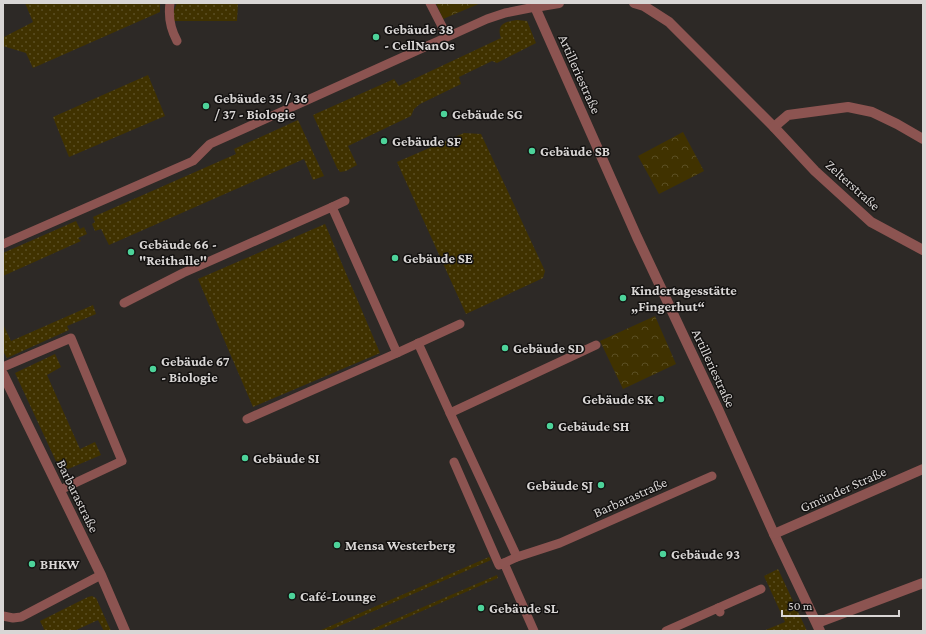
<svg xmlns="http://www.w3.org/2000/svg" width="926" height="634" font-family="'Crimson Pro',serif">
<style>
.grass{fill:url(#grass-dots)}
.forest{fill:url(#forest-crowns)}
.lines{fill:none;stroke-linecap:round;stroke-linejoin:round}
.service{stroke:#8c5451;stroke-width:9}
.minor{stroke:#8c5451;stroke-width:10}
.poi-dot{fill:#4dd39a;stroke:#141211;stroke-width:1.5}
.labels{text-anchor:middle;dominant-baseline:central;stroke-width:3;stroke-linejoin:round;paint-order:stroke}
.poi-label{font-size:14px;font-weight:bold;fill:#d9d6d5;stroke:#141211;text-anchor:start}
.street-label{font-size:14px;fill:#d9d6d5;stroke:#141211}
</style>
<defs>
<pattern id="grass-dots" width="8" height="8" patternUnits="userSpaceOnUse"><rect width="8" height="8" fill="#403200"/><path d="M2 2h.1M6 6h.1" fill="none" stroke="#5b4f24" stroke-width="1.8" stroke-linecap="round"/></pattern>
<pattern id="forest-crowns" width="20" height="18" patternUnits="userSpaceOnUse"><rect width="20" height="18" fill="#403200"/><path d="M2 6a3 3 0 1 1 6 0M12 15a3 3 0 1 1 6 0" fill="none" stroke="#5b4f24"/></pattern>
</defs>
<rect width="100%" height="100%" fill="#2d2926"/>
<g class="grass">
<polygon points="25,3 160,3 160,12 33,68 26,53 3,46 4,37 33,22"/>
<polygon points="177,3 238,3 237,21 174,21 174,11"/>
<path d="M517,20L527,21L536,43L497,63L492,61L459,77L461,84L420,104L414,109L411,116L348,146L357,165L346,171L340,172L337,168L313,115L394,79L399,86L501,38C496,24 505,22 517,20Z"/>
<polygon points="148,75 165,116 69,157 53,117"/>
<polygon points="298,120 324,176 313,180 304,159 109,245 101,229 95,231 92,224 95,222 93,217 236,154 234,149"/>
<polygon points="464,133 481,134 545,271 543,278 466,314 397,162"/>
<polygon points="76,221 80,229 84,227 87,234 78,238 81,241 3,276 3,253"/>
<polygon points="325,224 380,353 253,407 198,279"/>
<polygon points="93,305 96,314 67,326 69,330 7,358 3,351 3,324 11,341"/>
<polygon points="55,354 61,367 47,375 80,449 95,442 101,455 61,472 15,373"/>
<polygon points="489,557 491,560 328,631 319,631"/>
<polygon points="778,569 807,631 763,631 785,622 764,576"/>
<polygon points="497,575 498,578 376,631 368,631"/>
<polygon points="92,596 96,598 111,631 104,631 98,620 74,631 45,631 40,621 88,597"/>
</g>
<g class="forest">
<polygon points="436,3 481,3 443,19"/>
<polygon points="683,132 704,171 659,194 638,156"/>
<polygon points="655,316 676,364 623,389 600,341"/>
</g>
<g class="lines">
<g class="service">
<path d="M170,3C168,17 170,28 177,41"/>
<polyline points="430,3 447,36"/>
<polyline points="332,207 345,201"/>
<polyline points="3,244 193,161 210,144 487,19 505,13 535,7"/>
<polyline points="124,303 183,273 332,207 397,353 460,324"/>
<polyline points="418,343 450,413"/>
<polyline points="3,367 71,338 122,461 60,490"/>
<polyline points="247,419 397,353"/>
<polyline points="454,462 499,565 504,563 534,631"/>
<polyline points="517,557 450,413 596,345"/>
<polyline points="504,563 517,557 560,543 712,476"/>
<polyline points="718,608 761,589"/>
<polyline points="3,616 13,618 21,617 101,575"/>
<polyline points="666,631 718,608 720,612"/>
</g>
<g class="minor">
<polyline points="559,3 535,7 637,237 718,409 774,534 820,631"/>
<polyline points="634,3 644,6 669,22 774,127 815,171 871,222 923,250"/>
<polyline points="774,127 788,115 848,107 872,112 897,124 923,139"/>
<polyline points="3,374 101,575 125,631"/>
<polyline points="774,534 923,469"/>
<polyline points="817,623 923,583"/>
</g>
</g>
<g class="poi-dot">
<circle cx="376" cy="37" r="4"/>
<circle cx="206" cy="106" r="4"/>
<circle cx="444" cy="114" r="4"/>
<circle cx="384" cy="141" r="4"/>
<circle cx="532" cy="151" r="4"/>
<circle cx="131" cy="252" r="4"/>
<circle cx="395" cy="258" r="4"/>
<circle cx="623" cy="298" r="4"/>
<circle cx="505" cy="348" r="4"/>
<circle cx="153" cy="369" r="4"/>
<circle cx="661" cy="399" r="4"/>
<circle cx="550" cy="426" r="4"/>
<circle cx="245" cy="458" r="4"/>
<circle cx="601" cy="485" r="4"/>
<circle cx="337" cy="545" r="4"/>
<circle cx="663" cy="554" r="4"/>
<circle cx="32" cy="564" r="4"/>
<circle cx="292" cy="596" r="4"/>
<circle cx="481" cy="608" r="4"/>
</g>
<g class="labels">
<g class="poi-label">
<text x="384" y="29">Gebäude 38<tspan x="384" dy="16">- CellNanOs</tspan></text>
<text x="214" y="98">Gebäude 35 / 36<tspan x="214" dy="16">/ 37 - Biologie</tspan></text>
<text x="452" y="114">Gebäude SG</text>
<text x="392" y="141">Gebäude SF</text>
<text x="540" y="151">Gebäude SB</text>
<text x="139" y="244">Gebäude 66 -<tspan x="139" dy="16">"Reithalle"</tspan></text>
<text x="403" y="258">Gebäude SE</text>
<text x="631" y="290">Kindertagesstätte<tspan x="631" dy="16">„Fingerhut“</tspan></text>
<text x="513" y="348">Gebäude SD</text>
<text x="161" y="361">Gebäude 67<tspan x="161" dy="16">- Biologie</tspan></text>
<text x="653" y="399" text-anchor="end">Gebäude SK</text>
<text x="558" y="426">Gebäude SH</text>
<text x="253" y="458">Gebäude SI</text>
<text x="593" y="485" text-anchor="end">Gebäude SJ</text>
<text x="345" y="545">Mensa Westerberg</text>
<text x="671" y="554">Gebäude 93</text>
<text x="40" y="564">BHKW</text>
<text x="300" y="596">Café-Lounge</text>
<text x="489" y="608">Gebäude SL</text>
</g>
<g class="street-label">
<text transform="translate(580 74) rotate(66)">Artilleriestraße</text>
<text transform="translate(853 185) rotate(42)">Zelterstraße</text>
<text transform="translate(714 368) rotate(65)">Artilleriestraße</text>
<text transform="translate(843 489) rotate(-24)">Gmünder Straße</text>
<text transform="translate(78 496) rotate(64)">Barbarastraße</text>
<text transform="translate(630 497) rotate(-24)">Barbarastraße</text>
</g>
</g>
<rect width="926" height="634" fill="none" stroke="#d9d6d5" stroke-width="8"/>
<path d="M782 610v6h117v-6" fill="none" stroke="#d9d6d5" stroke-width="2"/>
<text x="788" y="610" font-size="12" fill="#d9d6d5" stroke="#141211" stroke-width="3" paint-order="stroke">50 m</text>
</svg>
